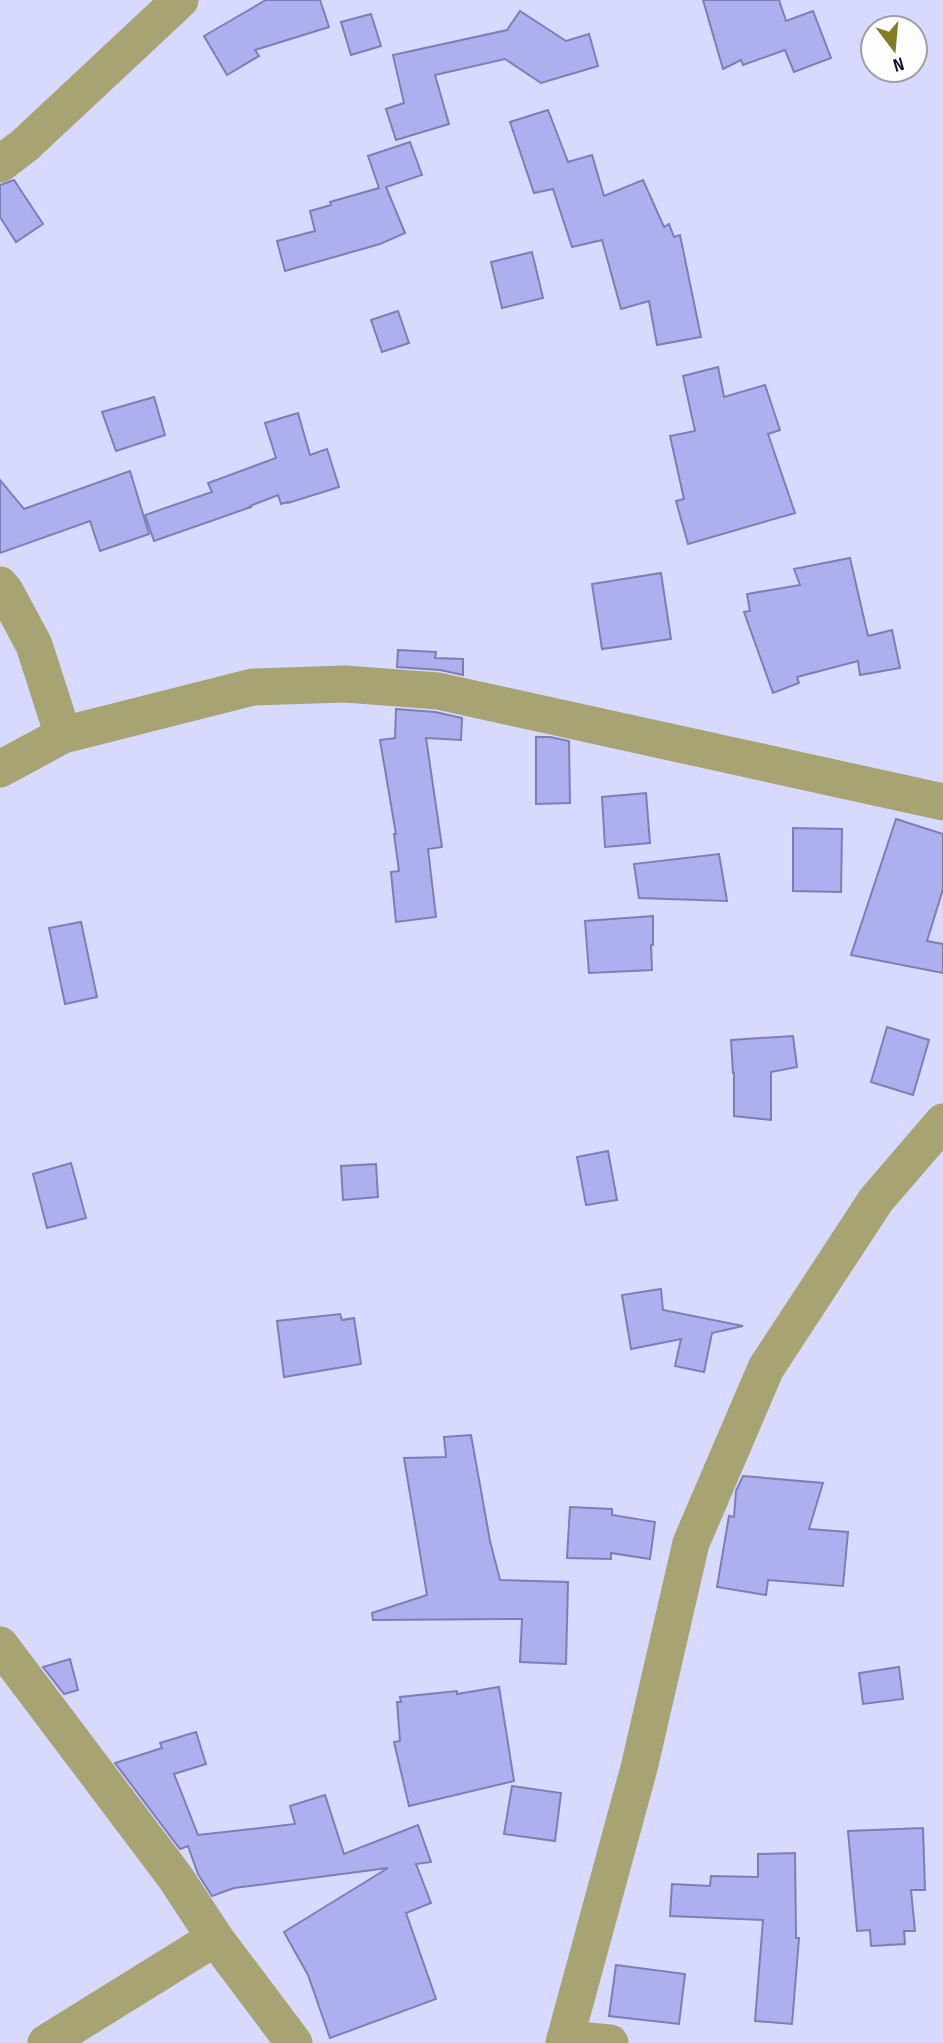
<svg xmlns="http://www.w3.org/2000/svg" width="943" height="2043" font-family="'Sofia Sans Condensed',sans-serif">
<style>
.building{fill:#aeafee;stroke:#7e7eb7;stroke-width:2}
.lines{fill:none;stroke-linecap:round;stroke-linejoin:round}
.minor{stroke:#a8a372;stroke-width:37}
</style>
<rect width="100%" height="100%" fill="#d7d9fe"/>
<g class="building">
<polygon points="266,0 320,0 329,27 255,50 259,56 227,75 204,36"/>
<polygon points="703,0 779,0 786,21 813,11 831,58 794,72 785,50 743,65 741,60 723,69"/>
<polygon points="520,11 566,41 589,34 598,66 541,83 505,59 435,75 449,124 396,140 386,109 404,103 393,55 507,30"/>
<polygon points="371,14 381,46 351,55 341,22"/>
<polygon points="548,110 568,162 592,155 604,196 643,180 664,227 669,224 674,237 680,235 701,337 657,345 649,301 621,309 602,240 572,247 553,189 534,193 510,122"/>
<polygon points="410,142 422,175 386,187 405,233 380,244 285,271 277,241 315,231 310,211 331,205 330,202 379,188 368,156"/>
<polygon points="14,180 43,224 16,242 0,217 0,185"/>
<polygon points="532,252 543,298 502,308 491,262"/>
<polygon points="398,311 409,343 382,352 371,320"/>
<polygon points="718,367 724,397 765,385 780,430 768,434 795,513 688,544 676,501 684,499 670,436 695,431 683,376"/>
<polygon points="154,397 165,435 116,451 102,412"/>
<polygon points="298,413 310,455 327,449 339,487 288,503 288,502 281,504 278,495 250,506 251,507 154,541 145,515 212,492 208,483 276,458 265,423"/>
<polygon points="130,471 149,534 100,551 90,521 0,553 0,480 24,509"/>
<polygon points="850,558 868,636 892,630 900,668 860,675 858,661 797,677 799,683 773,693 744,612 750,611 747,594 800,585 794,569"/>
<polygon points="661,573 671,639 602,649 592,584"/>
<polygon points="398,650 436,652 435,658 463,659 463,675 440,670 397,667"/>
<polygon points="396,709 435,712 462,718 461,740 426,738 442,847 428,849 436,917 396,922 391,872 399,871 394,834 396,834 380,740 395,738"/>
<polygon points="536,737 550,737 569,741 570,803 536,804"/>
<polygon points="646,793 650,843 605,847 602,797"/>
<polygon points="896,819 943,834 943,889 927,941 943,944 943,973 851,955"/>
<polygon points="793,828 842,829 841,892 793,891"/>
<polygon points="719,854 727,901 639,898 634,864"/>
<polygon points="653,916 653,945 651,945 652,970 589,973 585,921"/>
<polygon points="81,922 97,997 65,1004 49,928"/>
<polygon points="887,1027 929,1040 913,1095 871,1082"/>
<polygon points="793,1036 797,1067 771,1072 771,1120 734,1116 734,1073 733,1073 731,1040"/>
<polygon points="608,1151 617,1200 586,1205 577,1157"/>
<polygon points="71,1163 86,1218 47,1228 33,1174"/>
<polygon points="376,1164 378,1197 343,1200 341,1166"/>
<polygon points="661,1289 663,1310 743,1326 712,1333 704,1372 675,1366 681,1339 631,1349 622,1295"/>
<polygon points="340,1314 342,1320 354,1318 361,1364 284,1377 277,1321"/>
<polygon points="471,1435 490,1541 500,1580 568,1582 566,1664 520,1662 522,1619 373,1620 372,1613 427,1595 404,1458 446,1457 444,1437"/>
<polygon points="743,1476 823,1483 809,1529 848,1532 843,1586 768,1580 766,1595 717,1587 729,1516 734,1517 736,1491"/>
<polygon points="570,1507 612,1509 612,1515 655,1522 650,1559 611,1553 611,1559 567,1558"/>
<polygon points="70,1659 78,1690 64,1694 43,1667"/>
<polygon points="899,1667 903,1699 863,1704 859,1673"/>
<polygon points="499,1687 514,1781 409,1806 394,1742 400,1741 397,1702 401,1702 400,1697 457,1691 457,1694"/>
<polygon points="196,1732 206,1764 174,1774 198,1835 295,1824 290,1806 325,1795 344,1854 418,1825 431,1862 416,1864 431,1903 406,1913 436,1999 330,2038 308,1975 284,1932 388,1868 234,1888 212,1896 198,1874 188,1846 180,1849 115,1763 162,1748 160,1743"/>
<polygon points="512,1786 561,1793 555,1841 504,1834"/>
<polygon points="923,1828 925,1890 911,1890 915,1931 904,1931 905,1944 871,1946 870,1930 857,1931 848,1831"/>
<polygon points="795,1853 796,1938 799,1938 792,2024 755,2021 763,1920 670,1916 672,1884 710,1886 711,1876 758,1877 758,1854"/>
<polygon points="616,1965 685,1974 679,2024 609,2016"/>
</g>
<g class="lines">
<g class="minor">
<polyline points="0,164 25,145 180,0"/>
<polyline points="0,585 5,591 34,645 63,735"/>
<polyline points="0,769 63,735 253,687 345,684 438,691 943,802"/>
<polyline points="0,1645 175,1877 215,1938 294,2043"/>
<polyline points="565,2039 610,2043"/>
<polyline points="46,2043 215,1938"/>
<polyline points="564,2043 639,1768 691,1543 766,1368 876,1200 943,1122"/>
</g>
</g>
<g transform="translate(894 49) rotate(164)"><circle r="33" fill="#fdfdfd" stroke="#9f9ea7" stroke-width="2"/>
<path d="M0-5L12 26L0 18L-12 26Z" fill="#847c22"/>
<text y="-10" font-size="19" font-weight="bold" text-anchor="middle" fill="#111026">N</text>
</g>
</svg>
